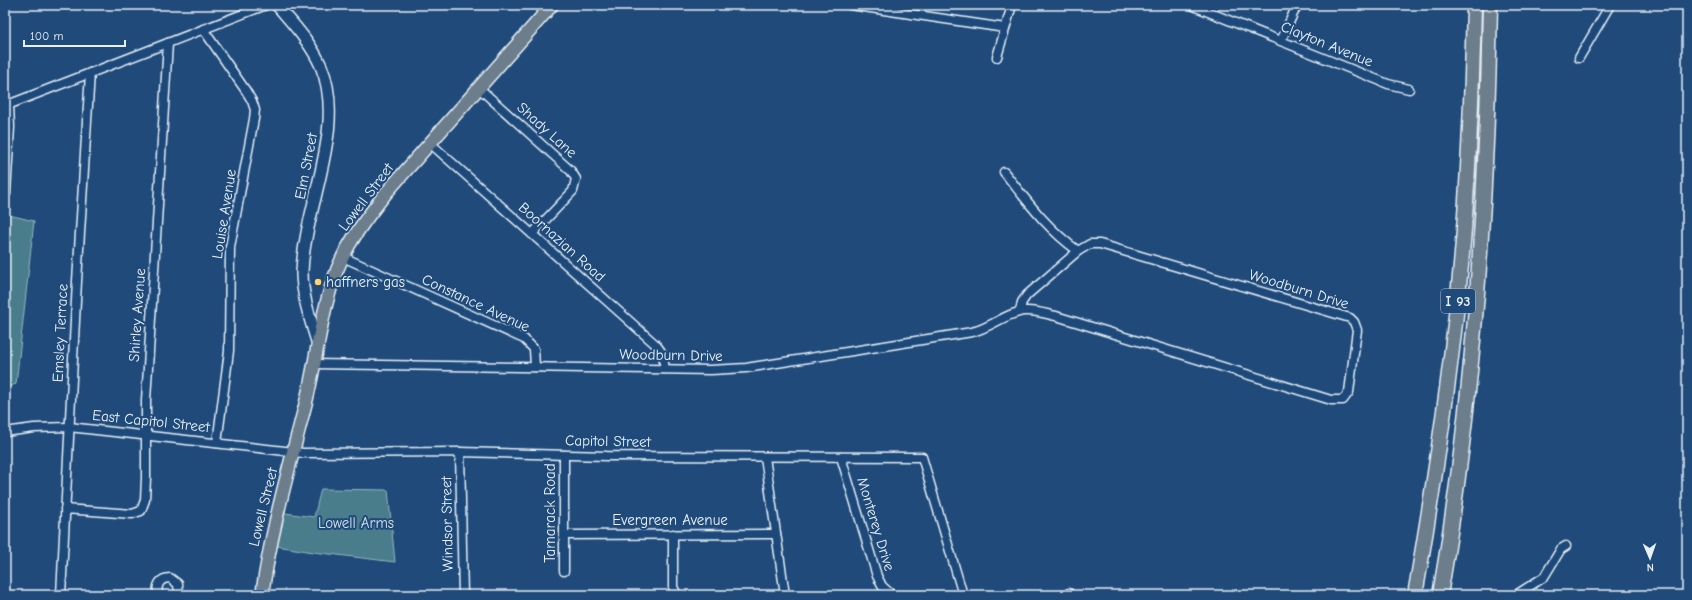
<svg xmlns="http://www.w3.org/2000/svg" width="1692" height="600" font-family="'Comic Neue',sans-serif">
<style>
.green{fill:#497d8b;stroke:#98b7c2}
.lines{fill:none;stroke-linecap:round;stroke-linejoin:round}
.street-casing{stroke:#e8f1f8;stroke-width:11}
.secondary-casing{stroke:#e8f1f8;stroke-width:14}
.primary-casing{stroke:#e8f1f8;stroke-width:15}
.highway-casing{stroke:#e8f1f8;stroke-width:17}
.street{stroke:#1f4a7a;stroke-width:8}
.secondary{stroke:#1f4a7a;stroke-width:11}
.primary{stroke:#6c7d8b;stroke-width:12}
.highway{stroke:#6c7d8b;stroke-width:14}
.poi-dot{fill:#ffd166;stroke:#1f4a7a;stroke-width:1.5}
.labels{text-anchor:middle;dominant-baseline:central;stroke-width:4;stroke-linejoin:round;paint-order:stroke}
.shield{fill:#1f4a7a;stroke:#acbfd2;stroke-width:1}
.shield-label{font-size:14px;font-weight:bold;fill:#e8f1f8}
.street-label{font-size:15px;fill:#e8f1f8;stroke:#1f4a7a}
.poi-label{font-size:15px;fill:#e8f1f8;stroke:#1f4a7a;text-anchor:start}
.park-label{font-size:15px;fill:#d0e0e8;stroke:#1f4a7a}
</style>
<rect width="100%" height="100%" fill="#1f4a7a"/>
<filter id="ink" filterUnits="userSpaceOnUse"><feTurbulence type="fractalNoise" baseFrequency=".025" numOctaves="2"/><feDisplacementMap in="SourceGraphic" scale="8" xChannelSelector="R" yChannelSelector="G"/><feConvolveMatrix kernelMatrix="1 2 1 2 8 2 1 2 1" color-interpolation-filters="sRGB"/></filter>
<g filter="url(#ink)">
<g class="green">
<polygon points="5,214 34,221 16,384 5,388"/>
<polygon points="321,489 388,490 395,562 313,552 277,546 285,513 314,517"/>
</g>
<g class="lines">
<defs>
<g id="street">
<polyline points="850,5 1005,28"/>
<polyline points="1191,5 1388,84 1409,89"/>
<polyline points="203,29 246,91 252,101 255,110 254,119 230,247 229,351 217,443"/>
<polyline points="1281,41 1297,5"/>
<polyline points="997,57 1012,5"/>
<polyline points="1579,58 1610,5"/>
<polyline points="479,88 571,171 576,179 573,191 532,234"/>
<polyline points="5,106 266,5"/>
<path d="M430,143L654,343C662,351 665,357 664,369"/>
<path d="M1004,172C1027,201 1047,229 1078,251"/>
<polyline points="6,194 10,127 9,105"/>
<polyline points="343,257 524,339 534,349 535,367"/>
<path d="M314,364L711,370L746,368L972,332C991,328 1007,312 1025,311C1035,310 1046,314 1056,316L1331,400H1343L1349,392L1357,330L1354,322L1350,318L1100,244H1090L1078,251L1027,295L1022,302L1020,311"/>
<polyline points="5,432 34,428 69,427 303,453 460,452 607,456 922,457 963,595"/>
<polyline points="460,452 463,595"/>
<polyline points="765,457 785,595"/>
<polyline points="841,457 877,576 882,586 892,595"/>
<polyline points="65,509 132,514 141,511 145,500 146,478 146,400 168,43"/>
<polyline points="673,534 673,587 677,595"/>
<polyline points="564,535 776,534"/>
<polyline points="564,571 564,455"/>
<polyline points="1069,593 1070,595"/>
<polyline points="61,595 77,281 90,73"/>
<path d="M159,595C155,586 160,578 170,578L178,584L179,595"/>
<polyline points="1516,595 1544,577 1561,549 1566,546"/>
</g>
<path id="secondary" d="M277,5C293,24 311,43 321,66C347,128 304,207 302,272C302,297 311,321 318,345"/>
<path id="primary" d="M262,595C271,531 289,468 305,406C317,361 320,313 337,270C348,242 367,217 386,193L552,5"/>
<g id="highway">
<path d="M1415,595C1434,486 1451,375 1461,265C1469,179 1472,92 1474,5"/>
<path d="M1440,595C1474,400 1487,203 1490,5"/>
</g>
</defs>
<use href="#street" class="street-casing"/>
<use href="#secondary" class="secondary-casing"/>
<use href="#primary" class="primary-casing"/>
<use href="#highway" class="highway-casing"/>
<use href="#street" class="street"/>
<use href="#secondary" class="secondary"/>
<use href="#primary" class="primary"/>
<use href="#highway" class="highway"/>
</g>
</g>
<circle class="poi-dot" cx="318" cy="282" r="4"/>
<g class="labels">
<rect class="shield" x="1441" y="289" width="34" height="24" rx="3"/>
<g class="shield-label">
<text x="1458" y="301">I 93</text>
</g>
<g class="street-label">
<text transform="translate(1327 44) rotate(22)">Clayton Avenue</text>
<text transform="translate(547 130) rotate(42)">Shady Lane</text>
<text transform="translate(306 166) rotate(-79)">Elm Street</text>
<text transform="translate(366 197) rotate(-53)">Lowell Street</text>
<text transform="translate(224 214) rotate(-81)">Louise Avenue</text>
<text transform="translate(562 242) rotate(42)">Boornazian Road</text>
<text transform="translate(1299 289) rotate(17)">Woodburn Drive</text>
<text transform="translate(476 303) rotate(25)">Constance Avenue</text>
<text transform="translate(137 315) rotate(-86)">Shirley Avenue</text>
<text transform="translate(60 333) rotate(-87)">Emsley Terrace</text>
<text transform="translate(671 355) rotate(1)">Woodburn Drive</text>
<text transform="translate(151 421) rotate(6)">East Capitol Street</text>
<text transform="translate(608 441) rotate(1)">Capitol Street</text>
<text transform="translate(263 507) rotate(-76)">Lowell Street</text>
<text transform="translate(550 513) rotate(-90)">Tamarack Road</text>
<text x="670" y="520">Evergreen Avenue</text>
<text transform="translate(447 524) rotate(-91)">Windsor Street</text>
<text transform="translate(876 524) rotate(73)">Monterey Drive</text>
</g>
<g class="poi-label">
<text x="326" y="282">haffners gas</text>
</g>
<g class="park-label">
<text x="356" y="523">Lowell Arms</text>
</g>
</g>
<rect width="1692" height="600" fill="none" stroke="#1f4a7a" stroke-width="20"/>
<rect x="10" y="10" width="1672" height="580" fill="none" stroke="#e8f1f8" stroke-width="1.5" filter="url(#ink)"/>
<g transform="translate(1650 558) rotate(178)" stroke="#1f4a7a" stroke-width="3" paint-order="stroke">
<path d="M0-3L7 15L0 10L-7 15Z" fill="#e8f1f8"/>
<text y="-6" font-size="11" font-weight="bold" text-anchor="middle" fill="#e8f1f8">N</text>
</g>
<path d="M24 40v6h101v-6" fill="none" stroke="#e8f1f8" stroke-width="2"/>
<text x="30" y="40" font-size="12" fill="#e8f1f8" stroke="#1f4a7a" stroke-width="3" paint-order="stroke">100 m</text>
</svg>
